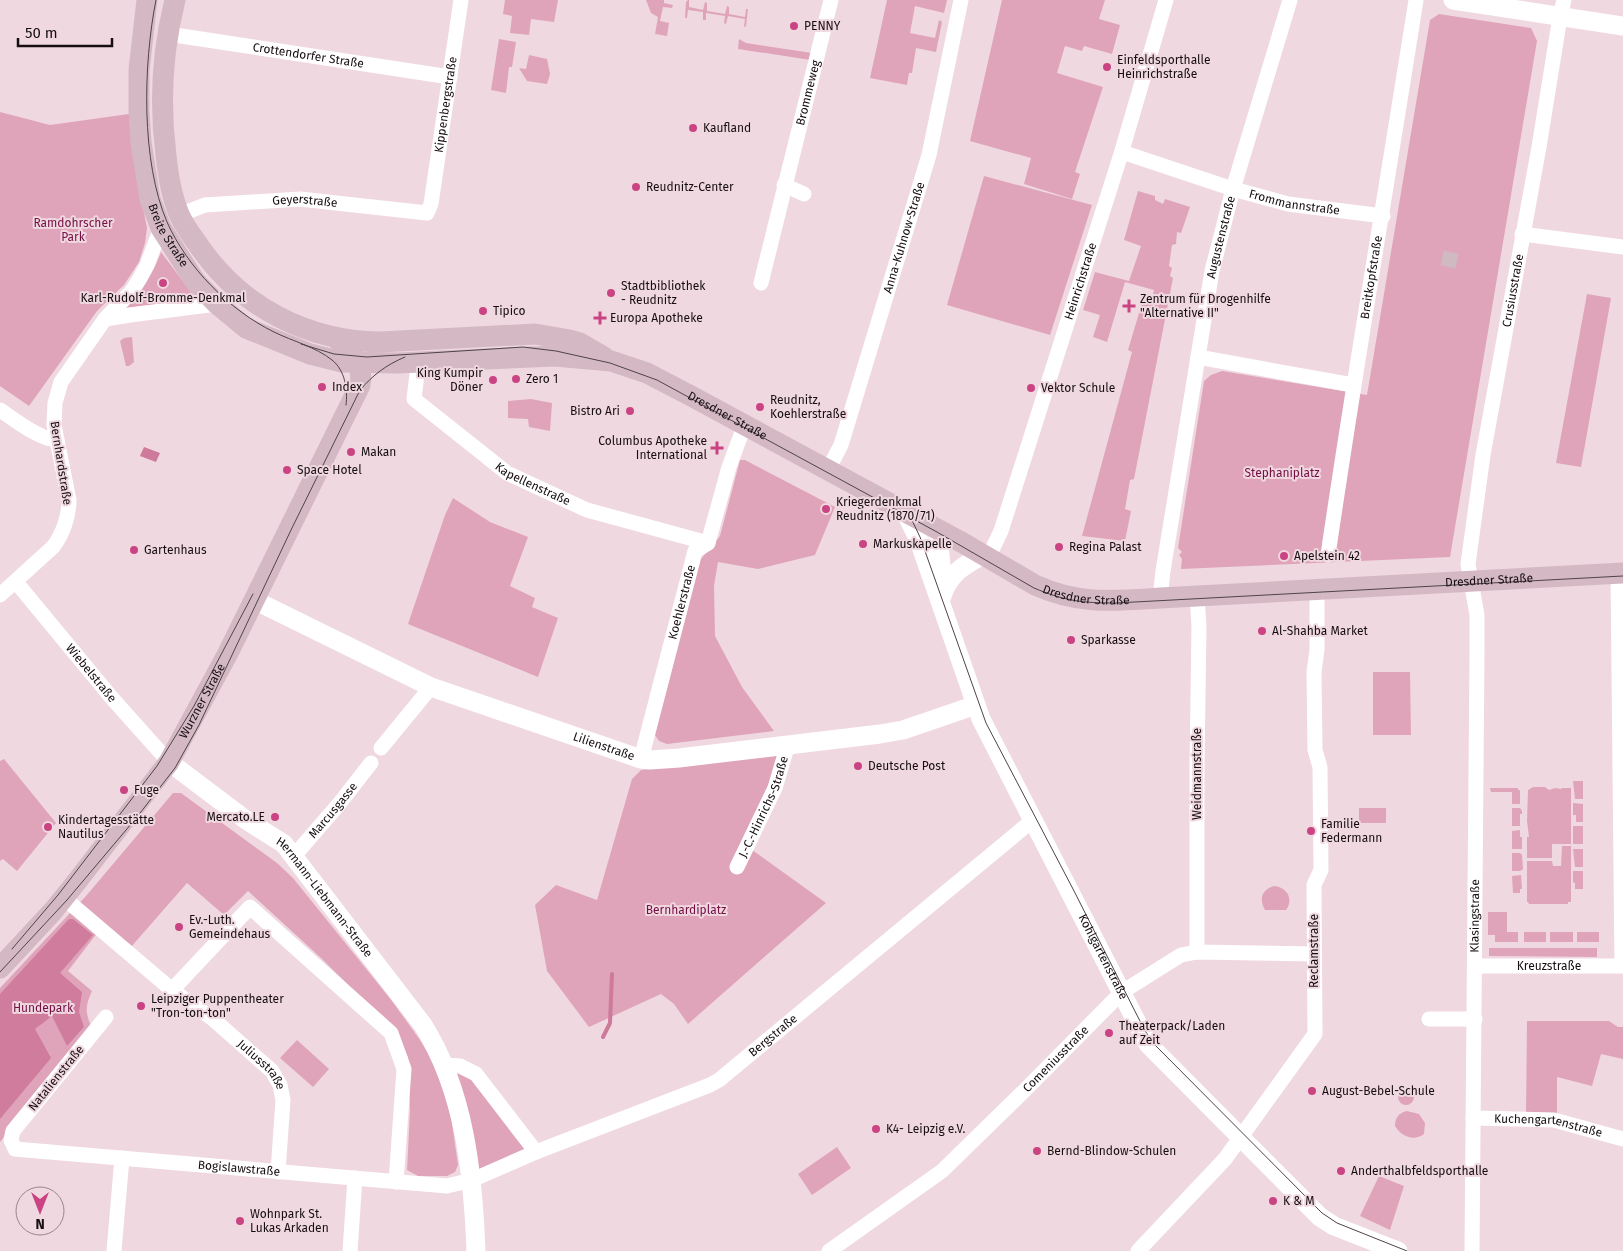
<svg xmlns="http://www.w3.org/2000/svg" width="1623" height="1251" font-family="'Fira Sans',sans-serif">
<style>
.green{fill:#dfa4b9}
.forest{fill:#cf7c9d}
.water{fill:#cd7a9b}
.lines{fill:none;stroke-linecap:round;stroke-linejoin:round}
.stream{stroke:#cd7a9b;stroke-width:4}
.minor-tunnel{stroke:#cfbac1;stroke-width:15;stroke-dasharray:15 8;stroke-linecap:butt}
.minor{stroke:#fff;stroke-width:15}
.tertiary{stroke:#fff;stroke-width:19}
.secondary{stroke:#d4b9c5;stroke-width:21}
.tram{stroke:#4f4347;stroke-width:1}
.poi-dot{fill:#ca4483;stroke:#f0d8e0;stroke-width:2}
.labels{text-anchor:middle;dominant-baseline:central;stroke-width:4;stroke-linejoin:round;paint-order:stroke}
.poi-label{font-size:12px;fill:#160e11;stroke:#f0d8e0;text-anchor:start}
.street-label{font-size:12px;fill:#160e11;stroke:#f0d8e0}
.park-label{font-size:12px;fill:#740f44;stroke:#f0d8e0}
</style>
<rect width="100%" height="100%" fill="#f0d8e0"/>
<g class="green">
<polygon points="505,0 558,0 554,22 531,19 529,35 510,33 512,16 503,14"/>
<polygon points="646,0 664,0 664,3 673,5 672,8 663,7 660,21 669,23 667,36 655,34 658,17 651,13"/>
<polygon points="688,0 689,0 689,7 703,10 705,2 707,3 707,11 725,14 727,6 729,7 729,14 745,17 746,9 748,9 746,26 744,27 745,19 728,16 726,24 724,23 725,16 706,13 706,20 703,20 703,12 688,10 687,18 685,18 686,2"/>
<polygon points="887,0 947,0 944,13 915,6 910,33 935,38 939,20 942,22 936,52 916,48 912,73 909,73 907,85 870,78"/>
<polygon points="1002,0 1105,0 1099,19 1120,25 1112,54 1084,46 1082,51 1065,46 1057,73 1103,87 1075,172 1080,174 1072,199 1024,184 1031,158 970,141"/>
<polygon points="1439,14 1531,28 1537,41 1450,557 1181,569 1182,559 1179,555 1182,552 1178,548 1204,381 1211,375 1222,371 1367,395 1430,20"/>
<polygon points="499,39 516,42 512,67 509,67 506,93 491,90"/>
<polygon points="739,39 746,43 812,53 811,60 738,49"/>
<polygon points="529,55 547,59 550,74 547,84 527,81 519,68 526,69"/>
<polygon points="0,112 50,125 129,114 133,157 147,228 145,243 139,262 124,285 97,311 29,406 0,386"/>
<polygon points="984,176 1092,205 1050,335 947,305"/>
<polygon points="1138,191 1155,196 1155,200 1163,204 1165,199 1190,207 1181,233 1177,232 1176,244 1172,245 1169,266 1172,268 1170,276 1173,278 1134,479 1130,480 1125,509 1131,511 1125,541 1082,536 1132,352 1128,350 1143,300 1151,302 1154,290 1125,282 1107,342 1093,337 1100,315 1083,310 1095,272 1129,281 1141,246 1124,240"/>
<path d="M161,252L194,296L191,300L125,308C142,291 153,274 161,252Z"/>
<polygon points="1587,294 1611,298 1581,467 1556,463"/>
<polygon points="132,337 134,362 129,366 126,366 120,341 124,338"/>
<polygon points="531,399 552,403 550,431 529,427 528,419 508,418 508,401"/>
<polygon points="740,460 745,460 835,507 815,555 758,569 718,562 714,586 715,636 742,687 774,731 667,744 659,741 655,735 701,559 720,536"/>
<polygon points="453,498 490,522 528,537 510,586 535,598 532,607 558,618 538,677 408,624 445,515"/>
<polygon points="1373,672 1410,672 1411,735 1373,735"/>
<polygon points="783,749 773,782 741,842 826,903 688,1024 674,1004 661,994 589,1027 547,971 535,905 556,885 597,900 632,779 641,770 769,753"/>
<polygon points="4,759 56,823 17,871 3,859 0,861 0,761"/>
<polygon points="1573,781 1583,781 1583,799 1575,799"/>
<polygon points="1533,787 1545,787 1549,790 1555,788 1561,789 1562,788 1571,788 1571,844 1552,844 1552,858 1527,858 1527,837 1529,837 1527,821 1528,790"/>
<polygon points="1490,788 1518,788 1518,790 1520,790 1520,804 1512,804 1512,792 1491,792"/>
<path d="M173,793H181L277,863L293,878L392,1001L420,1040L438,1069L451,1116L458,1165L455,1172L447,1176H418L407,1170L410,1111L408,1057L395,1031L321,958L248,891L224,915L187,883L131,947L104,924L68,971L92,991C85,1006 85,1013 92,1028L0,1142V988L86,896Z"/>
<polygon points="1573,803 1583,804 1583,822 1576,822 1576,815 1573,815"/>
<rect x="1359" y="808" width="27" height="15"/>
<polygon points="1512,808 1520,808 1522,811 1522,814 1520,814 1520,826 1512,826"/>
<rect x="1573" y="826" width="10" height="18"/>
<polygon points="1520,830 1520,837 1522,837 1522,849 1512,849 1512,831"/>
<polygon points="1562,846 1571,846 1571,902 1568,902 1568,904 1529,904 1528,902 1527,902 1527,861 1552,861 1553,866 1561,866"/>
<polygon points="1573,849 1583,849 1583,867 1575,867"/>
<polygon points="1512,853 1520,853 1522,855 1523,869 1520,871 1512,871"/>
<polygon points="1573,871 1583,871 1583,889 1575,889 1575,883 1573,882"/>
<polygon points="1521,875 1522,889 1520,889 1520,893 1513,893 1512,876"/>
<path d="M1274,886C1287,887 1294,899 1286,910H1265C1259,899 1261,890 1274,886Z"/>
<polygon points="1488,912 1507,912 1507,932 1518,932 1518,942 1495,942 1495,935 1488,935"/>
<rect x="1524" y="932" width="22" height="10"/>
<rect x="1550" y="932" width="23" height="10"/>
<rect x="1577" y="932" width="22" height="10"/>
<polygon points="1489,948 1597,948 1597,957 1489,956"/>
<polygon points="1527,1021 1609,1021 1618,1027 1623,1027 1623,1059 1601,1054 1592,1086 1557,1077 1557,1114 1526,1114"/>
<polygon points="297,1040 329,1069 313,1087 280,1058"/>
<polygon points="444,1065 460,1066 536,1152 472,1180"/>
<circle cx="1406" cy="1097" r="8"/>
<path d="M1407,1111L1419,1114L1425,1123L1424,1134C1413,1142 1401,1136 1395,1126C1395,1117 1399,1113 1407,1111Z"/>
<polygon points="837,1147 851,1168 812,1195 798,1174"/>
<polygon points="1379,1176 1404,1186 1390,1230 1360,1216"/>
</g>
<polygon class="forest" points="69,919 73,919 93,935 60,973 82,992 79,1012 84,1027 67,1046 52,1016 35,1029 51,1058 0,1119 0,994"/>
<polygon class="water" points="144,447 160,453 156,462 140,456"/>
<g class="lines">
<polyline class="stream" points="603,1037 610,1023 612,974"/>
<polyline class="minor-tunnel" points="1448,267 1452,248"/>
<g class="minor">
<path id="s1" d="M168,34L450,77"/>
<path id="s2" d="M1122,152L1233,189L1288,204L1383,216"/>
<polyline points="784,185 804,194"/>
<path id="s3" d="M179,215L205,205L300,199L427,213L431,204L461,0"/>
<polyline points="1522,234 1623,247"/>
<path id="s4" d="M761,283L831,0"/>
<polyline points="105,319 130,315 217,304"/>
<polyline points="1198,357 1353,385"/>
<path id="s5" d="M422,362L417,374L414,399L507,473L587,510L708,543"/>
<path d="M0,410C14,419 40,440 57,440"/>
<path id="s6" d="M828,470L841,445L929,155L961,0"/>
<path id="s7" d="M1328,555C1355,370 1387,185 1416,0"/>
<path id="s8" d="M988,558L1001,531L1121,154L1166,0"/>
<polyline points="1618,574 1622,966"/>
<path id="s9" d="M16,582L111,697L169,762"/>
<path d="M0,595L53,547C63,534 69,516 69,500L54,425L55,403L61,382L105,319L132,291L140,278L147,265L161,228"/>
<polyline points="1197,596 1199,626 1197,768 1197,952"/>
<path id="s10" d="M1160,598L1163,571L1212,271L1233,189L1290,0"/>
<polyline points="381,748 431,687"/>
<path id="s11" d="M641,759L695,551L708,543L729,467L745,424"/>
<path id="s12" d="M294,856L339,804L371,763"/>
<path id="s13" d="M737,867L775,788L788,744"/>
<path id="s14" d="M64,898L172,990L213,1019L272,1071L280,1085L283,1100L278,1172"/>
<path id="s15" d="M1475,966H1623"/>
<polyline points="172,990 250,907 391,1033 404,1069 396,1182"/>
<path id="s16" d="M106,1017L13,1131L11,1140L15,1149L447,1186L472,1180L536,1152L710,1085L719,1080L1033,820"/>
<polyline points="1429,1019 1475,1019"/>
<polyline points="444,1065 460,1066 476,1074 536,1152"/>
<path id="s17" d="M1473,1118L1554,1120L1623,1139"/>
<polyline points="114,1251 122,1158"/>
<polyline points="350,1251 355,1178"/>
<path id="s18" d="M829,1251L942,1171L1025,1090L1122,992L1181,955L1197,952L1314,954"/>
<polyline points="1138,1251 1225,1159 1315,1034 1314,885 1321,870 1320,767 1315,750 1314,672 1317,650 1317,590"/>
<path id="s19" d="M1472,1251L1477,653V615L1468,564L1483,455L1539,147L1560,17L1564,0"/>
</g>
<g class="tertiary">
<polyline points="1453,0 1623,26"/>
<path id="s20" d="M905,512L918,538L981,719L1148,1044L1320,1217L1334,1226L1398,1251"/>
<polyline points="937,529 941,564 939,588"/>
<path d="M942,596C949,574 964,565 983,555"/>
<path id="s21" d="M254,600L431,687L641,759L650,760L679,758L880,734L903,730L976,705"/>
<path id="s22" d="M169,762L246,820L284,844L423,1025C465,1092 473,1174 476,1251"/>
</g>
<g class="secondary">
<path id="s23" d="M147,0L139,70V111L141,142L150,199L161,228L195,281L217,304L246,328L310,354L342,362L398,363L555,356L611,361L647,373L693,397L963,543L1035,585C1079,605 1114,601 1160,598L1623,573"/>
<path d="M175,0C162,52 159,101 166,155C168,175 171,195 179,214C184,226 192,236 199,246C241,307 307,341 380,342L535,334L570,340L580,343L604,357"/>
<path id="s24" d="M0,968L53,911L78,880L169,762L228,653L360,385C364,364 352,352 337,339"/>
</g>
<g class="tram">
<path d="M156,0C143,65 141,161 167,222C187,267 229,310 274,332C292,341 316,347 332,360C345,370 348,390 346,405"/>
<path d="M301,344L334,354L367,357L523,347L556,351L610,363L657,380L937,532L1034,588C1065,601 1082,603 1116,603L1623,576"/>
<polyline points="910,516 920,537 986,723 1073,889 1144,1029 1153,1043 1322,1213 1337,1223 1407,1251"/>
<polyline points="12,949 58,895 157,766 194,706 253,594"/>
<path d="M0,972L67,900L137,817L175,768L199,725L291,530L360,390C373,375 386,365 405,357"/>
</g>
</g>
<g class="poi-dot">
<circle cx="794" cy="26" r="5"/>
<circle cx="1107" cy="67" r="5"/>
<circle cx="693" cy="128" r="5"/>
<circle cx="636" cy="187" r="5"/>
<circle cx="163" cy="283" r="5"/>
<circle cx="611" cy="293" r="5"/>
<path d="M1126.5 298.5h5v5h5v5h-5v5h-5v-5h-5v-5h5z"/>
<circle cx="483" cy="311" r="5"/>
<path d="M597.5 310.5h5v5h5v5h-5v5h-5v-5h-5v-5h5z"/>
<circle cx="516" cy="379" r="5"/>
<circle cx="493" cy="380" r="5"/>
<circle cx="322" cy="387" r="5"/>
<circle cx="1031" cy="388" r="5"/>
<circle cx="760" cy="407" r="5"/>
<circle cx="630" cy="411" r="5"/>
<path d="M714.5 440.5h5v5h5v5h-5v5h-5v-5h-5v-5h5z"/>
<circle cx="351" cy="452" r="5"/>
<circle cx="287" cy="470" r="5"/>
<circle cx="826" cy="509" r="5"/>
<circle cx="863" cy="544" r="5"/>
<circle cx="1059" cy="547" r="5"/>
<circle cx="134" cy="550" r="5"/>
<circle cx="1284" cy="556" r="5"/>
<circle cx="1262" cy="631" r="5"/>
<circle cx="1071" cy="640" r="5"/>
<circle cx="858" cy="766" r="5"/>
<circle cx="124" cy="790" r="5"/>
<circle cx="275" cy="817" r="5"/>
<circle cx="48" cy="827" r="5"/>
<circle cx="1311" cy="831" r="5"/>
<circle cx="179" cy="927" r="5"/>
<circle cx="141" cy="1006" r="5"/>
<circle cx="1109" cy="1033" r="5"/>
<circle cx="1312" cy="1091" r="5"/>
<circle cx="876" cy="1129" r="5"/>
<circle cx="1037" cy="1151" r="5"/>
<circle cx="1341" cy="1171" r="5"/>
<circle cx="1273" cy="1201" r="5"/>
<circle cx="240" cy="1221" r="5"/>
</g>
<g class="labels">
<g class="poi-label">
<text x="804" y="26">PENNY</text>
<text x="1117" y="60">Einfeldsporthalle<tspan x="1117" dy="14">Heinrichstraße</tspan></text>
<text x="703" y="128">Kaufland</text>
<text x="646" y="187">Reudnitz-Center</text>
<text x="621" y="286">Stadtbibliothek<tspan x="621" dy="14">- Reudnitz</tspan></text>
<text x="163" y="298" text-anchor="middle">Karl-Rudolf-Bromme-Denkmal</text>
<text x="1140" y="299">Zentrum für Drogenhilfe<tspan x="1140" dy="14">"Alternative II"</tspan></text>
<text x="493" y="311">Tipico</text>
<text x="610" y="318">Europa Apotheke</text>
<text x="483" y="373" text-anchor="end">King Kumpir<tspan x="483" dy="14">Döner</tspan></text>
<text x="526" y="379">Zero 1</text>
<text x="332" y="387">Index</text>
<text x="1041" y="388">Vektor Schule</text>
<text x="770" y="400">Reudnitz,<tspan x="770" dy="14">Koehlerstraße</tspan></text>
<text x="620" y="411" text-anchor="end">Bistro Ari</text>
<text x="707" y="441" text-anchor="end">Columbus Apotheke<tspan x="707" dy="14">International</tspan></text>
<text x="361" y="452">Makan</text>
<text x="297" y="470">Space Hotel</text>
<text x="836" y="502">Kriegerdenkmal<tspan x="836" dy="14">Reudnitz (1870/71)</tspan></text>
<text x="873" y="544">Markuskapelle</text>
<text x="1069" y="547">Regina Palast</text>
<text x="144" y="550">Gartenhaus</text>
<text x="1294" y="556">Apelstein 42</text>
<text x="1272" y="631">Al-Shahba Market</text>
<text x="1081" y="640">Sparkasse</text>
<text x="868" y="766">Deutsche Post</text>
<text x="134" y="790">Fuge</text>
<text x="265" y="817" text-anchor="end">Mercato.LE</text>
<text x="58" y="820">Kindertagesstätte<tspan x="58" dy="14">Nautilus</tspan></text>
<text x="1321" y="824">Familie<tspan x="1321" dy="14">Federmann</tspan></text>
<text x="189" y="920">Ev.-Luth.<tspan x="189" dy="14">Gemeindehaus</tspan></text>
<text x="151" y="999">Leipziger Puppentheater<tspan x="151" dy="14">"Tron-ton-ton"</tspan></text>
<text x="1119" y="1026">Theaterpack/Laden<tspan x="1119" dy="14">auf Zeit</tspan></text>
<text x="1322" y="1091">August-Bebel-Schule</text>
<text x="886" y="1129">K4- Leipzig e.V.</text>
<text x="1047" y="1151">Bernd-Blindow-Schulen</text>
<text x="1351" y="1171">Anderthalbfeldsporthalle</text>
<text x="1283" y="1201">K &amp; M</text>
<text x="250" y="1214">Wohnpark St.<tspan x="250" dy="14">Lukas Arkaden</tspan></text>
</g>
<g class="street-label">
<text stroke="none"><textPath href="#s1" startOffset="142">Crottendorfer Straße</textPath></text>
<text stroke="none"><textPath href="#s4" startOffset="196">Brommeweg</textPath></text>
<text stroke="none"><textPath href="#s3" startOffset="361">Kippenbergstraße</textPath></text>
<text stroke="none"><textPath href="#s3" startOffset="128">Geyerstraße</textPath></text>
<text stroke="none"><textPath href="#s2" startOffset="180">Frommannstraße</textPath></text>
<text stroke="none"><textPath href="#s23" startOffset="241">Breite Straße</textPath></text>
<text stroke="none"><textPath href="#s10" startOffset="366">Augustenstraße</textPath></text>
<text stroke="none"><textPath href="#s6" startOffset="245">Anna-Kuhnow-Straße</textPath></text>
<text stroke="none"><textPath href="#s7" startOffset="281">Breitkopfstraße</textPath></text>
<text stroke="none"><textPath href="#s8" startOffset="292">Heinrichstraße</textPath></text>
<text stroke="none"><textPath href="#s19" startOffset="965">Crusiusstraße</textPath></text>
<text stroke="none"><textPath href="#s23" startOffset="864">Dresdner Straße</textPath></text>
<text transform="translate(61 463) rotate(81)">Bernhardstraße</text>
<text stroke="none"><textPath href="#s5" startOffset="185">Kapellenstraße</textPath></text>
<text stroke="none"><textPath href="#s23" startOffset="1672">Dresdner Straße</textPath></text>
<text stroke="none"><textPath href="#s23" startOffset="1268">Dresdner Straße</textPath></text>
<text stroke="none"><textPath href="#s11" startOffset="162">Koehlerstraße</textPath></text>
<text stroke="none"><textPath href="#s9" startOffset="118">Wiebelstraße</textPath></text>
<text stroke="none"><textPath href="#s24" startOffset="336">Wurzner Straße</textPath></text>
<text stroke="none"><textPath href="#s21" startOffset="380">Lilienstraße</textPath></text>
<text transform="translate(1197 774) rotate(-90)">Weidmannstraße</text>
<text stroke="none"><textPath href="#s13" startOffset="66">J.-C.-Hinrichs-Straße</textPath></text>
<text stroke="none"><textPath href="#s12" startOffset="60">Marcusgasse</textPath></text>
<text stroke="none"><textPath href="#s22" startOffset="208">Hermann-Liebmann-Straße</textPath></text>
<text stroke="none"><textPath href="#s19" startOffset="335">Klasingstraße</textPath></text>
<text transform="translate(1314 951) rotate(-90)">Reclamstraße</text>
<text stroke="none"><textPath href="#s20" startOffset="488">Kohlgartenstraße</textPath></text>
<text stroke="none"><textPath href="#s15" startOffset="74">Kreuzstraße</textPath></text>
<text stroke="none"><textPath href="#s16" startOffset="962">Bergstraße</textPath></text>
<text stroke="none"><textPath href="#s18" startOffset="298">Comeniusstraße</textPath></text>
<text stroke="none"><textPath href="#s14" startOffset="259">Juliusstraße</textPath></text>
<text transform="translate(56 1078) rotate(-51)">Natalienstraße</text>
<text stroke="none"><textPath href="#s17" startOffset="76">Kuchengartenstraße</textPath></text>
<text stroke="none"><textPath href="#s16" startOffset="391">Bogislawstraße</textPath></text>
</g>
<g class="park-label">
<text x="73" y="223">Ramdohrscher<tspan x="73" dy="14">Park</tspan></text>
<text x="1282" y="473">Stephaniplatz</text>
<text x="686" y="910">Bernhardiplatz</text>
<text x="43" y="1008">Hundepark</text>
</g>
</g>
<g transform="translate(40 1211) rotate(180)"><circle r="24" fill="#f0d8e0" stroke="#99878d"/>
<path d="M0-4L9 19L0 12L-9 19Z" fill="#ca4483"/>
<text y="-8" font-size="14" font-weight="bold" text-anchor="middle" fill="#160e11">N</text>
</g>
<path d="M18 38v8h94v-8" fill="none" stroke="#160e11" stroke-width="2.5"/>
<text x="25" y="38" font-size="15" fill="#160e11" stroke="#f0d8e0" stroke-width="4" paint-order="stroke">50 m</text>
</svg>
